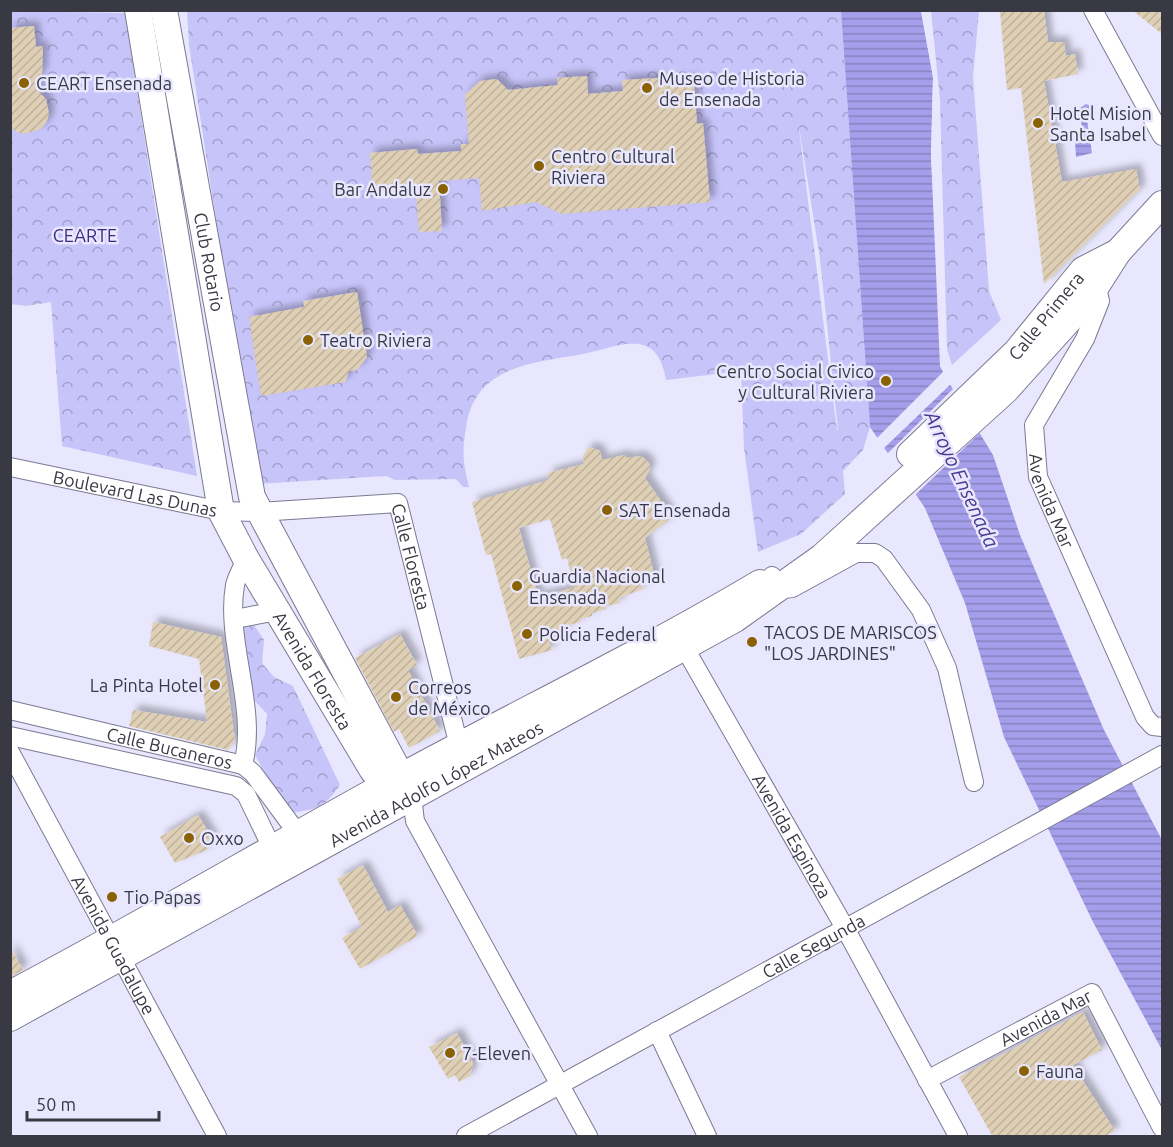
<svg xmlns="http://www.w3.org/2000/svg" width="1173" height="1147" font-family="Ubuntu,sans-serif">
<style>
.forest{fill:url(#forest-crowns);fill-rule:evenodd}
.water{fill:url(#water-rules)}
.pier{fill:#e8e7fd}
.building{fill:url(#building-hatch);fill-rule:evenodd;filter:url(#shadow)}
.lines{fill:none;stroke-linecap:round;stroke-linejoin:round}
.minor-casing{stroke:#7b7a93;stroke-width:20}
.secondary-casing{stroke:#7b7a93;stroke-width:28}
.minor{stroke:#fff;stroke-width:18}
.secondary{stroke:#fff;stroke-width:26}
.poi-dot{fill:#8b6203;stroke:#e8e7fd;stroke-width:2}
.labels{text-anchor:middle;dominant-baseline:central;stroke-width:5;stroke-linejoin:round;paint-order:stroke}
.poi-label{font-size:18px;fill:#393944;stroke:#e8e7fd;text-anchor:start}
.park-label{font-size:18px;fill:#3d2981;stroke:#e8e7fd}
.street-label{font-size:18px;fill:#393944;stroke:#e8e7fd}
.water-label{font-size:20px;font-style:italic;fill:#493790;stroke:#e8e7fd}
</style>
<defs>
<pattern id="forest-crowns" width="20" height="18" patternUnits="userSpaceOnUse" patternTransform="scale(1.5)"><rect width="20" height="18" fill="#c7c4fa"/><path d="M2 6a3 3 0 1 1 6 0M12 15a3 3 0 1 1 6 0" fill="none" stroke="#a3a0cc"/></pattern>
<pattern id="water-rules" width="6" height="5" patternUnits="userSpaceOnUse" patternTransform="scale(1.5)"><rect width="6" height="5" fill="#a59eeb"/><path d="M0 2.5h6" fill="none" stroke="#8782c0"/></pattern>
<pattern id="building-hatch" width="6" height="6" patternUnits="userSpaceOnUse" patternTransform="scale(1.5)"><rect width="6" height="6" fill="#decfb5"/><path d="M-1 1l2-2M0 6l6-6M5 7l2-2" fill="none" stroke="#bfb29d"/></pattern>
<filter id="shadow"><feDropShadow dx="5.5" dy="-5.5" stdDeviation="3" flood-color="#0004"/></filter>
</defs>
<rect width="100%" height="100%" fill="#e8e7fd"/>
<g class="forest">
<polygon points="11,11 125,13 197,476 62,446 51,302 26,306 11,304"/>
<path d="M187,11H841L870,427L863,450L843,471L845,494L801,534L758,552L744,448L741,371L666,380C664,368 659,351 646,346C627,339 602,351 583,354C532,363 474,366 466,428C462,452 463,464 469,487H463L456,479L395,480L386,476L257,484L189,45ZM798,121L820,259L838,430H837Z"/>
<polygon points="931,11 979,11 973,77 989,291 1001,320 952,365 947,349 940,100"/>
<path d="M254,625L264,640L262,663L274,677L293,686L340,785C324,808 316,810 288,813L255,755L265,734L267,714L251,697L242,628Z"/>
</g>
<g class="water">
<polygon points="841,11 921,11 933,77 931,155 943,373 993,455 1020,535 1104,730 1162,840 1162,1050 1093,922 1004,737 965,603 925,508 870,427"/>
<polygon points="1086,104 1093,107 1093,113 1087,120 1092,153 1076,157 1075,141 1083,139 1080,108"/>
</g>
<g class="pier">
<polygon points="924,10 936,77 934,155 943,365 953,382 882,450 875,440 943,372 940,366 931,155 933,77 921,11"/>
<polygon points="955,387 982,431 914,496 886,455"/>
</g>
<g class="building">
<polygon points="1000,10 1044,10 1048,42 1064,42 1066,56 1075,54 1078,74 1044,81 1062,182 1136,169 1140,189 1044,284 1021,88 1007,90"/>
<polygon points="1132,10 1162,10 1162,34"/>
<polygon points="34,26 36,47 43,46 42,74 38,75 38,91 46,99 49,114 46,123 39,130 22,134 15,131 10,125 10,28"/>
<polygon points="587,76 588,94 623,91 622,80 658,78 658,83 694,80 697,124 703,123 710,202 562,214 536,202 482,211 479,178 439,181 442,231 419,232 416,194 373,197 370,153 417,149 418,154 461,151 461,144 469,144 465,95 480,81 497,79 508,90 558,85 557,78"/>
<polygon points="357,292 367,357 357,370 349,371 345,382 261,396 249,317 304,307 303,301"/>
<path d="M589,447L600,451L602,460L625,455L626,458L641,456L649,463L650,469L645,478L672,517L645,538L656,582L642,585L643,589L619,598L620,603L605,606L606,609L592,613V616L580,619L581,622L567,625L568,629L552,633L554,640L549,641L552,650L519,659L491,554L486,555L472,502L549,480L548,473L584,464L583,456ZM550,519L562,560L567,558L574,588L538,596L519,528Z"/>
<polygon points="153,622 221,637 235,740 228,750 129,726 133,710 207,722 199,659 149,646"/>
<polygon points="400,634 417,665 408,670 440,731 409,748 399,729 394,732 355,658"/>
<polygon points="198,815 213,839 207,850 175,863 160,837"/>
<polygon points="363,865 388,912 400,905 418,936 360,969 342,938 362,927 337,879"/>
<polygon points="10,947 23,970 10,977"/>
<polygon points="1083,1012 1102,1050 1073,1065 1115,1131 1103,1137 993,1137 959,1077"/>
<polygon points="457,1033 473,1063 470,1076 459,1082 455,1075 448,1079 429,1047"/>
</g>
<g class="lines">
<defs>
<g id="minor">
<polyline points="1093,10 1162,136"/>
<path id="s1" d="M1096,284L1100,301L1085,339L1034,425L1038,477L1145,717L1153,726L1162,727"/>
<path id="s2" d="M10,467L221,511L259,512L398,503L459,746"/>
<path d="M772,576C778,586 780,590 792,588L856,553H875L884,559L921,610L947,668L974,782"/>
<polyline points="235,619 277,611"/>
<path id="s3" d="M679,638L845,928L958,1136"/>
<path id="s4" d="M10,710L243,765L253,773L298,834"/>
<polyline points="10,736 236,786 246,794 272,848"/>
<path id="s5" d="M10,752L217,1136"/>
<path d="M243,765C258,708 225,642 235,585C237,576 243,567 246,559"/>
<polyline points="412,797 415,821 588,1136"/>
<polyline points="657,1031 707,1136"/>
<path id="s6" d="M927,1080L1092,993L1162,1128"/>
<path id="s7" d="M466,1136L1162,755"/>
</g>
<g id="secondary">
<path id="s8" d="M138,10L221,511L246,559L372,769L394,801"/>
<path id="s9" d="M164,10L252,497L409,791"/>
<path id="s10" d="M910,454L1017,351L1083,270L1118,252"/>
<path d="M10,994C143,924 272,847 404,775C522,711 644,652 760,583"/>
<path id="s11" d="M10,1018L735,619L822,557L1006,390L1088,299L1118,252L1162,204"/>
</g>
</defs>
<use href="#minor" class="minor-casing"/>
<use href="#secondary" class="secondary-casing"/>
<use href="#minor" class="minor"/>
<use href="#secondary" class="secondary"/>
</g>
<g class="poi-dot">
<circle cx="24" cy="83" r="6"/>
<circle cx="647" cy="88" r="6"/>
<circle cx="1038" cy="123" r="6"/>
<circle cx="539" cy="166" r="6"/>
<circle cx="443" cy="189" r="6"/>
<circle cx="308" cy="340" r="6"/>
<circle cx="886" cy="381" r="6"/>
<circle cx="607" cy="510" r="6"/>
<circle cx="517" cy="586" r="6"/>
<circle cx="527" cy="634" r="6"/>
<circle cx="752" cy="642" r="6"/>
<circle cx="215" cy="685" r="6"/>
<circle cx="396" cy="697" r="6"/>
<circle cx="189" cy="838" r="6"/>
<circle cx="112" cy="897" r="6"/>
<circle cx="450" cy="1053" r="6"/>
<circle cx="1024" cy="1071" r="6"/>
</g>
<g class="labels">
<g class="poi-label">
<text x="659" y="78">Museo de Historia<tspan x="659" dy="21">de Ensenada</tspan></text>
<text x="36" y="83">CEART Ensenada</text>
<text x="1050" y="113">Hotel Mision<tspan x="1050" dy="21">Santa Isabel</tspan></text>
<text x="551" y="156">Centro Cultural<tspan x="551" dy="21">Riviera</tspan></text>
<text x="431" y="189" text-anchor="end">Bar Andaluz</text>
<text x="320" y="340">Teatro Riviera</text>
<text x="874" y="371" text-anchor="end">Centro Social Civico<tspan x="874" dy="21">y Cultural Riviera</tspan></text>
<text x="619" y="510">SAT Ensenada</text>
<text x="529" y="576">Guardia Nacional<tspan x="529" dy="21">Ensenada</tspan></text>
<text x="764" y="632">TACOS DE MARISCOS<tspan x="764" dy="21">"LOS JARDINES"</tspan></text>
<text x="539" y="634">Policia Federal</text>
<text x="203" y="685" text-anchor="end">La Pinta Hotel</text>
<text x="408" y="687">Correos<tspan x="408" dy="21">de México</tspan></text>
<text x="201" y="838">Oxxo</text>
<text x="124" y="897">Tio Papas</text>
<text x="462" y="1053">7-Eleven</text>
<text x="1036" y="1071">Fauna</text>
</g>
<g class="park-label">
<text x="85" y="235">CEARTE</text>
</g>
<g class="street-label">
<text stroke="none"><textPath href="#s9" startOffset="256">Club Rotario</textPath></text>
<text stroke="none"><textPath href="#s10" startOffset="194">Calle Primera</textPath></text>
<text stroke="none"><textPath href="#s2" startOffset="128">Boulevard Las Dunas</textPath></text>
<text stroke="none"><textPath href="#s1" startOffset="237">Avenida Mar</textPath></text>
<text stroke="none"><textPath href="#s2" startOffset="448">Calle Floresta</textPath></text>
<text stroke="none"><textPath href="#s8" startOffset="692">Avenida Floresta</textPath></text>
<text stroke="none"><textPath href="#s4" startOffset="164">Calle Bucaneros</textPath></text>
<text stroke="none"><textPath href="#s11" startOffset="486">Avenida Adolfo López Mateos</textPath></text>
<text stroke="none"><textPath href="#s3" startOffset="228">Avenida Espinoza</textPath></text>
<text stroke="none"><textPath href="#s5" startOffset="219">Avenida Guadalupe</textPath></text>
<text stroke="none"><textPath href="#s7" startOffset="396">Calle Segunda</textPath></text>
<text stroke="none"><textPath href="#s6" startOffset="134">Avenida Mar</textPath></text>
</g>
<g class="water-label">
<text transform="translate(962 479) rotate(65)">Arroyo Ensenada</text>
</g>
</g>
<rect width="1173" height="1147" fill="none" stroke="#393944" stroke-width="24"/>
<path d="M27 1111v9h132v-9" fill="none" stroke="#393944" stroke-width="3"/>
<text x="36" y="1111" font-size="18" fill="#393944" stroke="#e8e7fd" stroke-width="4.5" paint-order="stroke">50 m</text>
</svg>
